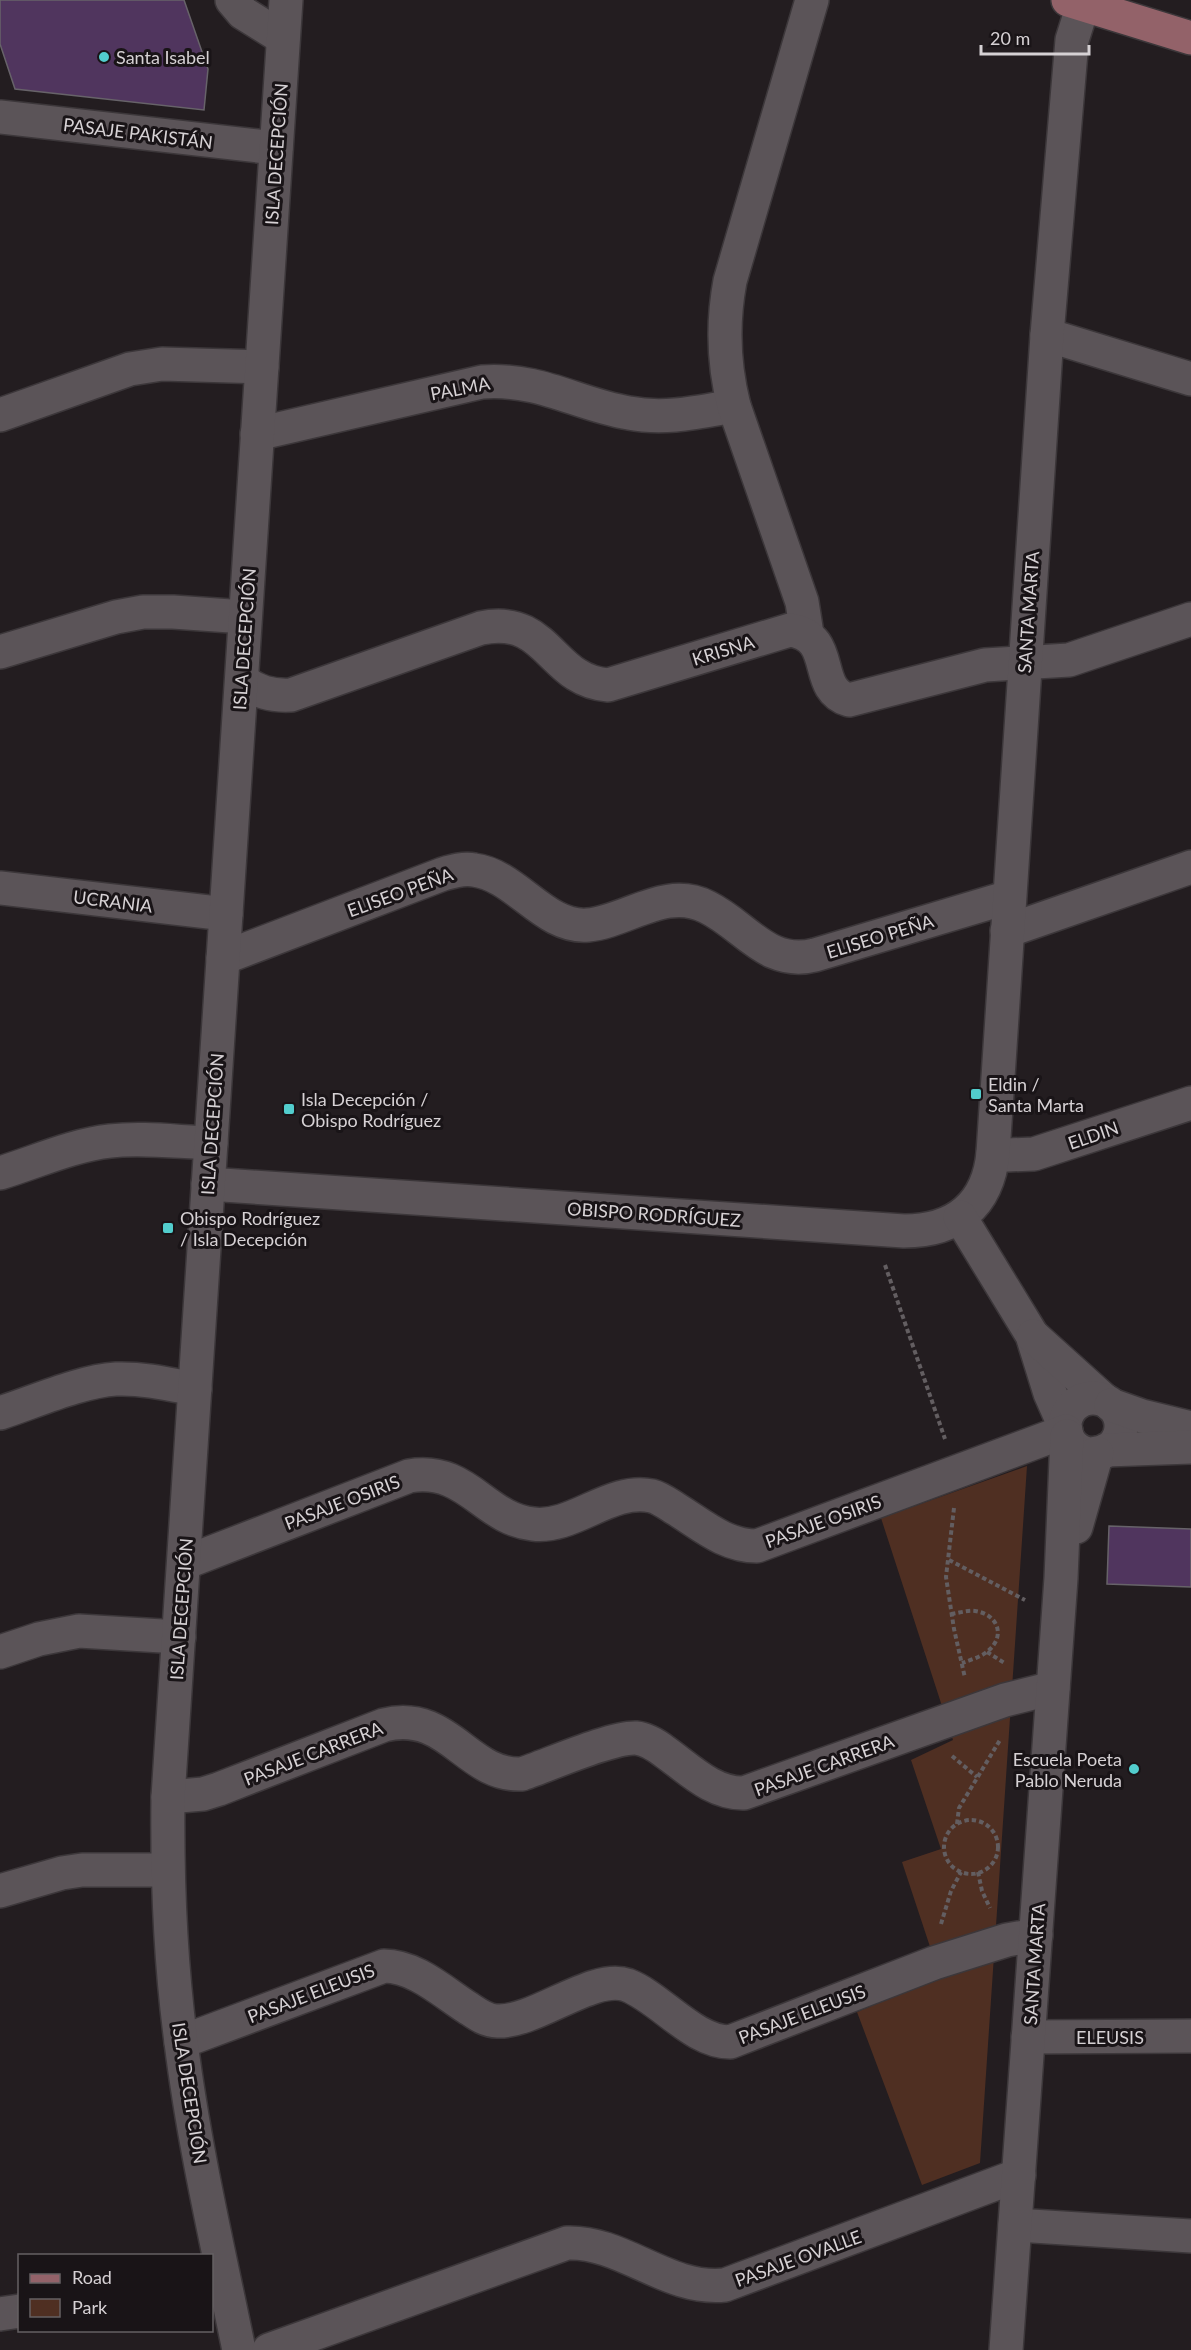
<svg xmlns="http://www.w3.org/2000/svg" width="1191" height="2350" font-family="Lato,sans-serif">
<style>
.green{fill:#4f2f22}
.building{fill:#50355e;stroke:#676369;stroke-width:1.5}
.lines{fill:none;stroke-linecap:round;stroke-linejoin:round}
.minor-casing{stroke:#3c373a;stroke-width:36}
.major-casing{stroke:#3c373a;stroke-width:36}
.path{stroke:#635e61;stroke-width:4;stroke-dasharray:4.5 3;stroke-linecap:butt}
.minor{stroke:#5b5458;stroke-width:33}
.major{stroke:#936269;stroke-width:33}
.poi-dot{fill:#52cdcd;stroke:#191417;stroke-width:2}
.labels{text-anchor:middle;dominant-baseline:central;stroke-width:6;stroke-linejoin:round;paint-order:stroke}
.poi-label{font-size:18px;fill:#d6d1d4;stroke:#191417;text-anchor:start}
.street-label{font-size:18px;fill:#d6d1d4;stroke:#191417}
</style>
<rect width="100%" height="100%" fill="#231d20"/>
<polygon class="green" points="1027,1466 980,2163 922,2185 857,2012 940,1977 902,1862 941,1849 911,1760 953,1740 881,1518"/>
<g class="building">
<polygon points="0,0 184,0 208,69 204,110 15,89 0,44"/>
<polygon points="1109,1526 1191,1529 1191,1587 1107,1584"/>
</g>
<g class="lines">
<defs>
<g id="minor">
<polyline points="232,0 243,13 283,38"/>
<polyline points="0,117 276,148"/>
<polyline points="1047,335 1191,379"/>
<polyline points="0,415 130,369 162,364 262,367"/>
<path d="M257,434L482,382C542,378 575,404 629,413C665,420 699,412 734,406"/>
<path d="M807,634L802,602L734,406C723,363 722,324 730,281L812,0"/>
<polyline points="0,652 116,617 143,612 173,612 245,617"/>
<path d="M242,680C257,692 271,696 291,695L481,628C549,614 550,681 608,685L790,630C838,637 811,689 849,700L985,665L1069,660L1191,619"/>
<polyline points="0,888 226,914"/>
<polyline points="1007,931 1191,867"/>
<path d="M223,958L443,874C453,871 464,868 474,870C516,875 545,929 588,925C628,921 666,886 707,907C746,926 767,967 815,955L1009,897"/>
<polyline points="993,1153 1007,1155 1034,1154 1191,1103"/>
<path d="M0,1173C36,1162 73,1145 110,1141C143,1137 178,1142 211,1143"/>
<path d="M208,1184L904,1231C956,1231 988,1205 993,1153L1047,335L1072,40L1083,5L1087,0"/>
<polyline points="960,1217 1032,1335 1050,1393 1065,1427"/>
<polyline points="1033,1336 1104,1400"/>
<circle cx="1093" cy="1426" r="28"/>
<polyline points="1111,1405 1142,1416 1191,1428"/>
<path d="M0,1413C34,1402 81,1381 116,1379C143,1378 169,1384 195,1389"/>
<polyline points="1106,1450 1191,1447"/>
<polyline points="1076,1527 1097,1453"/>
<path d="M184,1563L409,1476C467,1466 484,1519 533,1524C574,1529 610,1487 652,1496C660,1498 668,1504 676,1509C702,1525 725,1546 757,1546L1066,1431"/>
<polyline points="0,1652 39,1639 79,1631 179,1637"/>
<path d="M168,1797L203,1794L219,1789L384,1725C449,1709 467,1777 522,1774C549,1765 611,1737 636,1738C647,1739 656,1745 665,1752C689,1769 713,1794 744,1793L1005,1700L1053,1688"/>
<polyline points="0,1891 62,1873 82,1870 167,1870"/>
<polyline points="1028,2037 1191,2036"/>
<path d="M181,2042L384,1966C415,1966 443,1992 468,2008C477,2014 486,2021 497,2021C535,2023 593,1973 627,1985C661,1998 693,2042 730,2042L934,1963L1007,1940L1036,1935"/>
<polyline points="1015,2225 1191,2236"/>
<polyline points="0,2314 20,2311"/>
<path d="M239,2350C218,2248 194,2146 181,2042C170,1960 167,1879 168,1797L286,0"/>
<path d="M269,2350L567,2243C623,2241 667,2291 725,2285L1019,2175"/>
<polyline points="1006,2350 1061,1578 1067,1436"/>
</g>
<polyline id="major" points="1068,0 1191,38"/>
</defs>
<use href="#minor" class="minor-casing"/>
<use href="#major" class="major-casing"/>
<g class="path">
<polyline points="885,1265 945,1439"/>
<polyline points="954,1508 946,1577 954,1629 965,1678"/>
<polyline points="949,1560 1025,1600"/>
<path d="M951,1614C959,1613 968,1610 975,1611C998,1614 1006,1636 988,1651C981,1657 970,1660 962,1663"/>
<polyline points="987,1652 1006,1664"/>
<polyline points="952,1756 977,1777"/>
<circle cx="971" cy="1847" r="27"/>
<polyline points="957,1824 959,1808 1000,1740"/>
<polyline points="978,1872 982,1891 990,1908"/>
<polyline points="941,1924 951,1891 961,1872"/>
</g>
<use href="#minor" class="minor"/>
<use href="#major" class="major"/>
</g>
<g class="poi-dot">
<circle cx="104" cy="57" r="6"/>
<rect x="970" y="1088" width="12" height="12" rx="3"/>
<rect x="283" y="1103" width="12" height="12" rx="3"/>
<rect x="162" y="1222" width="12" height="12" rx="3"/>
<circle cx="1134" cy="1769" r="6"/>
</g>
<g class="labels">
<g class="poi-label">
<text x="116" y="57">Santa Isabel</text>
<text x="988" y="1084">Eldin /<tspan x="988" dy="21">Santa Marta</tspan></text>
<text x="301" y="1099">Isla Decepción /<tspan x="301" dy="21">Obispo Rodríguez</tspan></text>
<text x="180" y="1218">Obispo Rodríguez<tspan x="180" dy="21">/ Isla Decepción</tspan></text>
<text x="1122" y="1759" text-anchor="end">Escuela Poeta<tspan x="1122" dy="21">Pablo Neruda</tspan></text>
</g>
<g class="street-label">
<text transform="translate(138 133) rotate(7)">PASAJE PAKISTÁN</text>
<text transform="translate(276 154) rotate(-86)">ISLA DECEPCIÓN</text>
<text transform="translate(460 388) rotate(-11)">PALMA</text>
<text transform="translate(1028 612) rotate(-86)">SANTA MARTA</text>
<text transform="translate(244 639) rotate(-86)">ISLA DECEPCIÓN</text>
<text transform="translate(723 650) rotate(-17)">KRISNA</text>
<text transform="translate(400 892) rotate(-20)">ELISEO PEÑA</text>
<text transform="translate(113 901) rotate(7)">UCRANIA</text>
<text transform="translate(880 936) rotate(-17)">ELISEO PEÑA</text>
<text transform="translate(212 1124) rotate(-86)">ISLA DECEPCIÓN</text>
<text transform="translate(1093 1135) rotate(-19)">ELDIN</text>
<text transform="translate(654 1214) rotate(4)">OBISPO RODRÍGUEZ</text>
<text transform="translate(342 1502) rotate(-21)">PASAJE OSIRIS</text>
<text transform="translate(823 1521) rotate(-20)">PASAJE OSIRIS</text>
<text transform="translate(181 1609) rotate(-86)">ISLA DECEPCIÓN</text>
<text transform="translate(313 1753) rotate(-21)">PASAJE CARRERA</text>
<text transform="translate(824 1765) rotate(-20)">PASAJE CARRERA</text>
<text transform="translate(1034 1964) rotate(-86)">SANTA MARTA</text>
<text transform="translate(311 1993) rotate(-21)">PASAJE ELEUSIS</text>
<text transform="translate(802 2014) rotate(-21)">PASAJE ELEUSIS</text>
<text x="1110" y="2037">ELEUSIS</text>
<text transform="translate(190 2093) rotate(81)">ISLA DECEPCIÓN</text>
<text transform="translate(798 2258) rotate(-20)">PASAJE OVALLE</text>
</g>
</g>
<rect x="18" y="2254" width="195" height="78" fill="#191417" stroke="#656063" stroke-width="1.5"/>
<rect x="30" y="2274" width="30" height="9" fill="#936269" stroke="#656063" stroke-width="1.5"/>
<text x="72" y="2284" font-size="18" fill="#d6d1d4">Road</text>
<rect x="30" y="2299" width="30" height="18" fill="#4f2f22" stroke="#656063" stroke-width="1.5"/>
<text x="72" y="2314" font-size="18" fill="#d6d1d4">Park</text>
<path d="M981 45v9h108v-9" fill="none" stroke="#d6d1d4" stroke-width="3"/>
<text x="990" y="45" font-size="18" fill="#d6d1d4" stroke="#191417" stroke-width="4.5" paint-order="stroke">20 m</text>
</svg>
